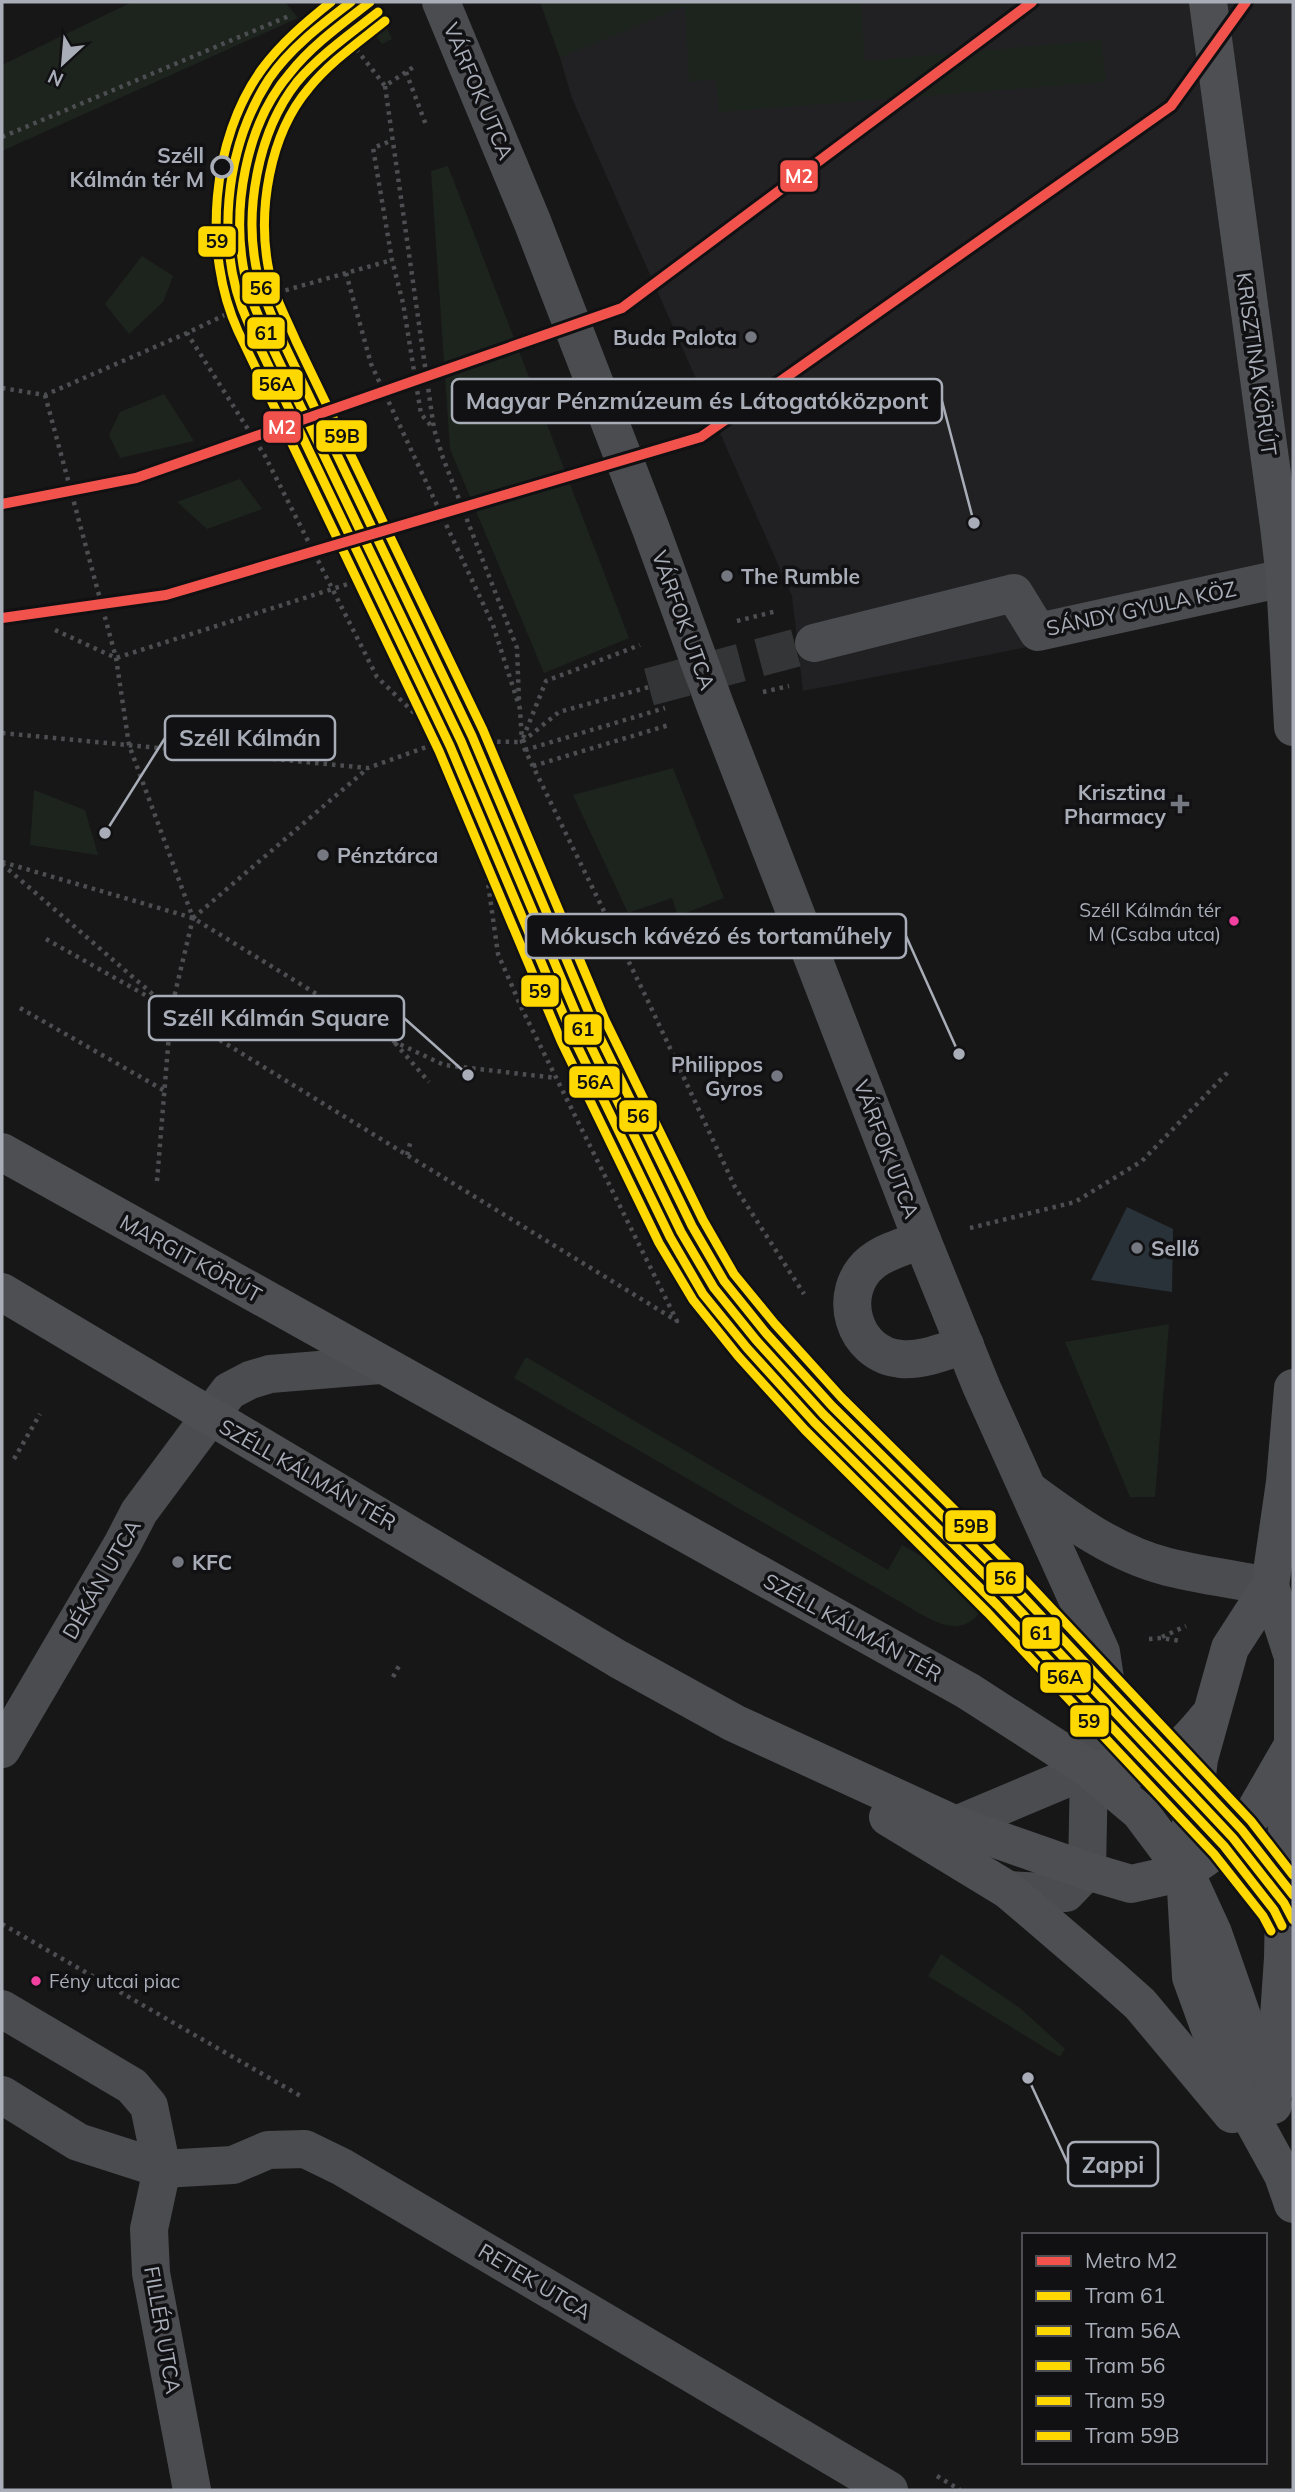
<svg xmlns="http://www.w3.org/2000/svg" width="1295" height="2492" font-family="Mulish,sans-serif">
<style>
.built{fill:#212123}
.green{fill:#1d241e}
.water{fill:#2a3239}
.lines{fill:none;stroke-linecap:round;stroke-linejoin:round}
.minor-tunnel{stroke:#343537;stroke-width:38;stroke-dasharray:38 19;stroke-linecap:butt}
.path{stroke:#4d4e52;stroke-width:4.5;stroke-dasharray:3.5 5;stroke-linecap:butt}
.minor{stroke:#4b4c50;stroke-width:38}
.major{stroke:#4d4f52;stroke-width:38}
.tram-1-casing{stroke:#111113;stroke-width:14}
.tram-2-casing{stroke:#111113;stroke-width:14}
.tram-3-casing{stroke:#111113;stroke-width:14}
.tram-4-casing{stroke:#111113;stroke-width:14}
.tram-5-casing{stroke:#111113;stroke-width:14}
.tram-1{stroke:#ffd800;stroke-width:9}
.tram-2{stroke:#ffd800;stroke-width:9}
.tram-3{stroke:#ffd800;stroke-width:9}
.tram-4{stroke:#ffd800;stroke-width:9}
.tram-5{stroke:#ffd800;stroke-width:9}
.metro-1-casing{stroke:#111113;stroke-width:16}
.metro-1{stroke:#f2524c;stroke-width:10}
.stop-dot{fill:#111113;stroke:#a8adb8;stroke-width:3.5}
.poi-dot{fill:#757880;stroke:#111113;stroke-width:2.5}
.bus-dot{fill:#f240a1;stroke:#111113;stroke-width:2.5}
.labels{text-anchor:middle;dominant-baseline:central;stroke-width:7;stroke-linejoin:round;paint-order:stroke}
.bus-label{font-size:19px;fill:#a8adb8;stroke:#111113;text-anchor:end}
.street-label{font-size:21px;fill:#a8adb8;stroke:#111113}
.stop-label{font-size:21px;font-weight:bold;fill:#a8adb8;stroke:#111113;text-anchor:end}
.poi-label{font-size:21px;font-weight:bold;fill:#a8adb8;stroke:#111113;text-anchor:start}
.leader{fill:none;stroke:#a8adb8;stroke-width:2.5}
.callout-dot{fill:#a8adb8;stroke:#111113;stroke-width:2.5}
.callout{fill:#111113;stroke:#a8adb8;stroke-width:2.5}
.callout-label{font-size:23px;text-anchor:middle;font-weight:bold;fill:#a8adb8}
.line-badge{stroke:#111113;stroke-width:2.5}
.badge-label{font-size:19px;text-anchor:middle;font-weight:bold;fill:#fff}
.pale-badge-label{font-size:19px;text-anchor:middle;font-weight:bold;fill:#111}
</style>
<rect width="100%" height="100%" fill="#171717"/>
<polygon class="built" points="640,2 1293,2 1293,595 803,691 792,596 572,98 560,58"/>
<g class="green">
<polygon points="132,2 285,2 298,18 2,151 2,65"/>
<polygon points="348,2 374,2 392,39 382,44"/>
<polygon points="540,2 861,2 865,61 1101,40 1106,82 719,112 716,79 689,82 685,6 560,58"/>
<polygon points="448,166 629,638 544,673 450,449 431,171"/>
<polygon points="142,256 173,276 163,302 129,334 105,304"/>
<polygon points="164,394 194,441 120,458 109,435 120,412"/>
<polygon points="240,479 262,509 207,529 177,502"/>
<polygon points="673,768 724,898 678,916 672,898 628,913 573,795"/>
<polygon points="34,790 85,810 98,855 30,845"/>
<polygon points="1169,1324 1155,1497 1130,1497 1065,1342"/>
<path d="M526,1357L888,1570L902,1545L964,1581L981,1595C985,1619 964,1631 942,1624C927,1619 911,1608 897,1600L514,1378Z"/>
<polygon points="941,1954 1020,2008 1065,2049 1060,2057 928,1976"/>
</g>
<polygon class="water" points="1127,1207 1173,1229 1172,1292 1091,1280"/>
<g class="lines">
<polyline class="minor-tunnel" points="649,687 814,643"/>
<g class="path">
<polyline points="320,2 385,86 415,66"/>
<polyline points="406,72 426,125"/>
<polyline points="385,86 434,429 443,458 517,648 519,701"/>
<polyline points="2,137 289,16"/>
<polyline points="388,142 373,148 392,260 403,303 421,414 433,428"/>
<polyline points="346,273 371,364 493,625 520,709 522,742 525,750 647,999 735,1187 804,1294"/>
<polyline points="2,388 45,395 187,333 252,302 283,291 392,260"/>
<polyline points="45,395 116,658 129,745 193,918 171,1010 157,1181"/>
<polyline points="737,621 777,611"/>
<polyline points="55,630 116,658 370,577"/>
<polyline points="763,692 789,686"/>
<polyline points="2,733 368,768 443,741 522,742 559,712 649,687"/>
<polyline points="523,738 546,681 640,645"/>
<polyline points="525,750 665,708"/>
<polyline points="533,766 669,725"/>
<polyline points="2,862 193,918 393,1041 444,1065 556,1078"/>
<polyline points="2,864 171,1010 677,1321 522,1009 498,954 483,848 443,741 377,677 265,456 187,333"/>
<polyline points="193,918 368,768"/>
<polyline points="46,939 161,1004"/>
<polyline points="20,1008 165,1091"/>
<polyline points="395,1043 429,1082"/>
<polyline points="407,1155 411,1140"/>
<polyline points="970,1228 1075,1202 1142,1161 1228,1072"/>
<polyline points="14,1459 40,1414"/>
<polyline points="1162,1637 1186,1626"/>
<polyline points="1149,1639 1161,1638 1181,1641"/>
<polyline points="1019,1650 1046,1651"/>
<polyline points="393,1677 400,1664"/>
<polyline points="2,1924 304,2098"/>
<polyline points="937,2476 960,2490"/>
</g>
<g class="minor">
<polyline points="441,2 532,221 651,529 715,705 922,1240 982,1388 1101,1652 1109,1705 1089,1769 1087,1871 1066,1893 1008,1890"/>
<polyline points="814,643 1014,593 1038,632 1293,576"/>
<path d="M922,1240C905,1246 886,1251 872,1262C835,1292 853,1355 901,1359C923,1361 945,1351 965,1345"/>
<path d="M1030,1491C1072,1522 1116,1554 1168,1567C1201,1575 1236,1580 1270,1586"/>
<polyline points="2,1749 123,1543 139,1512 229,1391 250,1380 270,1374 380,1365"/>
<polyline points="956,1825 1089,1769"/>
<polyline points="2,2009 132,2086 149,2106 162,2169 149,2229 151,2273 192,2490"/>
<polyline points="2,2095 78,2142 162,2169 233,2165 268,2150 305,2149 342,2167 889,2490"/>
</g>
<g class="major">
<polyline points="1208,2 1279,526 1285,578 1293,727"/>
<polyline points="2,1152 968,1691 1089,1769 1140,1812 1185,1872 1213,1933 1273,2105"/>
<polyline points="2,1292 618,1659 734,1723 956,1825 1087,1871 1131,1884 1185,1872 1233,1838 1252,1816 1293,1745"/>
<polyline points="1293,1388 1285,1482 1270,1586 1230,1648 1199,1759 1185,1872 1191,1977 1224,2068 1283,2175 1293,2204"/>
<polyline points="1270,1586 1293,1657 1293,1745 1285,1854 1283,1958 1274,2090"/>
<path d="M1089,1769C1107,1769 1127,1770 1145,1767C1173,1762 1193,1734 1210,1715"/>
<polyline points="888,1817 1008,1890 1112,1979 1140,2004 1232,2114"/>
</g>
<defs>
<path id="tram-1" d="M370,2C342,24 312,45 290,73C245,125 231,210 245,276C251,303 263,326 274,351L461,741L583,1030L681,1232L714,1288L756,1340L823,1414L1006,1596L1233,1838L1284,1903L1293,1920"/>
<path id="tram-2" d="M351,2C322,24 290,48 269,79C224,149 214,249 249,325L450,746L572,1035L670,1237L703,1294L747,1348L814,1422L997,1605L1224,1846L1274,1910L1282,1926"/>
<path id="tram-3" d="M378,12C350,34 320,55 297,82C257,133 243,214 258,276C264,301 275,323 285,346L472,736L594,1025L692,1226L724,1281L765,1332L832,1406L1015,1588L1242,1830L1293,1895"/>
<path id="tram-4" d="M331,2C306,22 281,43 262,69C211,139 202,252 238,331L439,751L561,1041L659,1243L693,1300L738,1356L805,1430L988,1613L1214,1854L1263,1916L1271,1931"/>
<path id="tram-5" d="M385,21C359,42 330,62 309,88C269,135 257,212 269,271C274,296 286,318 296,341L483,730L605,1020L703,1220L734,1274L775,1324L841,1397L1024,1579L1251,1821L1293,1875"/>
</defs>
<use href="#tram-1" class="tram-1-casing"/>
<use href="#tram-2" class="tram-2-casing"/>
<use href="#tram-3" class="tram-3-casing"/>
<use href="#tram-4" class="tram-4-casing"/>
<use href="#tram-5" class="tram-5-casing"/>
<use href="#tram-1" class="tram-1"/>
<use href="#tram-2" class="tram-2"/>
<use href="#tram-3" class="tram-3"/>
<use href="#tram-4" class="tram-4"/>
<use href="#tram-5" class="tram-5"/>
<defs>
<g id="metro-1">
<polyline points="2,504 136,478 622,308 1032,2"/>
<polyline points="2,618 166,595 701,437 1171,106 1246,2"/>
</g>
</defs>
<use href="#metro-1" class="metro-1-casing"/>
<use href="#metro-1" class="metro-1"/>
</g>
<circle class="stop-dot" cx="222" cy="167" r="10"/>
<g class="poi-dot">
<circle cx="751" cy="337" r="7"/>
<circle cx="727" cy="576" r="7"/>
<path d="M1176.5 793.5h7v7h7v7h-7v7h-7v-7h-7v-7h7z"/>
<circle cx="323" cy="855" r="7"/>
<circle cx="777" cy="1076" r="7"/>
<circle cx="1137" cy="1248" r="7"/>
<circle cx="178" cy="1562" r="7"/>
</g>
<g class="bus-dot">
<circle cx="1234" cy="921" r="6"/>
<circle cx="36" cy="1981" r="6"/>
</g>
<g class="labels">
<g class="bus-label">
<text x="1221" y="910">Széll Kálmán tér<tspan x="1221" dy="24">M (Csaba utca)</tspan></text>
<text x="49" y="1981" text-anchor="start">Fény utcai piac</text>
</g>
<g class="street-label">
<text transform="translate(479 91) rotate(67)">VÁRFOK UTCA</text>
<text transform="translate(1257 364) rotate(82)">KRISZTINA KÖRÚT</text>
<text transform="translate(1141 608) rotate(-12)">SÁNDY GYULA KÖZ</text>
<text transform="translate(684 620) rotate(70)">VÁRFOK UTCA</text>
<text transform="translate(887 1149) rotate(69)">VÁRFOK UTCA</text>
<text transform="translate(191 1258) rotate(29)">MARGIT KÖRÚT</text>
<text transform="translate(308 1474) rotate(30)">SZÉLL KÁLMÁN TÉR</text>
<text transform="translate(101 1579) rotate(-60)">DÉKÁN UTCA</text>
<text transform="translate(853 1627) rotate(29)">SZÉLL KÁLMÁN TÉR</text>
<text transform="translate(535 2281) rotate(31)">RETEK UTCA</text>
<text transform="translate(163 2330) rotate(80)">FILLÉR UTCA</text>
</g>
<g class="stop-label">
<text x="204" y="155">Széll<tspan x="204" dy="24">Kálmán tér M</tspan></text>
</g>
<g class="poi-label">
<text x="737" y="337" text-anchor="end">Buda Palota</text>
<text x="741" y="576">The Rumble</text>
<text x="1166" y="792" text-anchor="end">Krisztina<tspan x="1166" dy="24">Pharmacy</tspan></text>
<text x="337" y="855">Pénztárca</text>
<text x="763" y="1064" text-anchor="end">Philippos<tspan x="763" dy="24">Gyros</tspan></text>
<text x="1151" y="1248">Sellő</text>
<text x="192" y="1562">KFC</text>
</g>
</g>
<path class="leader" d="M974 523L942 401M105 833L165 738M959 1054L906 936M468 1075L404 1018M1028 2078L1068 2164"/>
<g class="callout-dot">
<circle cx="974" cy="523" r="7"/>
<circle cx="105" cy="833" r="7"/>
<circle cx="959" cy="1054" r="7"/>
<circle cx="468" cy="1075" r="7"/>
<circle cx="1028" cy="2078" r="7"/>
</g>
<g class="callout">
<rect x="452" y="379" width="490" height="44" rx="7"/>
<rect x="165" y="716" width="170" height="44" rx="7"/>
<rect x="526" y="914" width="380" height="44" rx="7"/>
<rect x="149" y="996" width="255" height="44" rx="7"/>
<rect x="1068" y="2142" width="90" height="44" rx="7"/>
</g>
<g class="callout-label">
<text x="697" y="409">Magyar Pénzmúzeum és Látogatóközpont</text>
<text x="250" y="746">Széll Kálmán</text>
<text x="716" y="944">Mókusch kávézó és tortaműhely</text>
<text x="276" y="1026">Széll Kálmán Square</text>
<text x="1113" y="2173">Zappi</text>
</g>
<g class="line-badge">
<rect x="779" y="159" width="40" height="34" rx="7" fill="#f2524c"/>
<rect x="197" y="225" width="40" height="33" rx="7" fill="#ffd800"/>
<rect x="241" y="271" width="40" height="34" rx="7" fill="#ffd800"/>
<rect x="246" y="316" width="40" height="34" rx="7" fill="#ffd800"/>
<rect x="251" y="368" width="53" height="33" rx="7" fill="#ffd800"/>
<rect x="262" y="410" width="40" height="34" rx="7" fill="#f2524c"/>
<rect x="315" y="419" width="53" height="34" rx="7" fill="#ffd800"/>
<rect x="520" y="974" width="40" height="34" rx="7" fill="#ffd800"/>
<rect x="563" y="1013" width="40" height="33" rx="7" fill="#ffd800"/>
<rect x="568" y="1065" width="53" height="34" rx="7" fill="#ffd800"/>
<rect x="618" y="1099" width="40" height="34" rx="7" fill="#ffd800"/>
<rect x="944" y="1509" width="53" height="34" rx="7" fill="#ffd800"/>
<rect x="985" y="1561" width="40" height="34" rx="7" fill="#ffd800"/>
<rect x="1021" y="1616" width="40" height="34" rx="7" fill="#ffd800"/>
<rect x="1039" y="1661" width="53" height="33" rx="7" fill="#ffd800"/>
<rect x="1069" y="1704" width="41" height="34" rx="7" fill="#ffd800"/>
</g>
<g class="badge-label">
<text x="799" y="183">M2</text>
<text x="282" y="434">M2</text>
</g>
<g class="pale-badge-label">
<text x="217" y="248">59</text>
<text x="261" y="295">56</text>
<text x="266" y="340">61</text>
<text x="277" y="391">56A</text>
<text x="342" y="443">59B</text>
<text x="540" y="998">59</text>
<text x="583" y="1036">61</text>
<text x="595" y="1089">56A</text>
<text x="638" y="1123">56</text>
<text x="971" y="1533">59B</text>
<text x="1005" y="1585">56</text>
<text x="1041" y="1640">61</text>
<text x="1065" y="1684">56A</text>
<text x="1089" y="1728">59</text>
</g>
<rect width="1295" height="2492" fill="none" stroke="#a8adb8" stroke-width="7"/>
<rect x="1022" y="2233" width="245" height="231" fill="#111113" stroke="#4d4f55" stroke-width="2"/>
<rect x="1036" y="2256" width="35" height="10" fill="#f2524c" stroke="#4d4f55" stroke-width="2"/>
<text x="1085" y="2268" font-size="21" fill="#a8adb8">Metro M2</text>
<rect x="1036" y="2291" width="35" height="10" fill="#ffd800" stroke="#4d4f55" stroke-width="2"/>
<text x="1085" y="2303" font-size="21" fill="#a8adb8">Tram 61</text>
<rect x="1036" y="2326" width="35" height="10" fill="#ffd800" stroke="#4d4f55" stroke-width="2"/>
<text x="1085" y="2338" font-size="21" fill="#a8adb8">Tram 56A</text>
<rect x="1036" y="2361" width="35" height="10" fill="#ffd800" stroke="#4d4f55" stroke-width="2"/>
<text x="1085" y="2373" font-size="21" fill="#a8adb8">Tram 56</text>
<rect x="1036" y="2396" width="35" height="10" fill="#ffd800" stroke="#4d4f55" stroke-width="2"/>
<text x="1085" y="2408" font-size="21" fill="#a8adb8">Tram 59</text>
<rect x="1036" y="2431" width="35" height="10" fill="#ffd800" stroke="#4d4f55" stroke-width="2"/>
<text x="1085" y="2443" font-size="21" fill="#a8adb8">Tram 59B</text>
<g transform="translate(63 63) rotate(206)" stroke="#111113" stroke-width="5" paint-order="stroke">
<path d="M0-5L12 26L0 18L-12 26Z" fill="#a8adb8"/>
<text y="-10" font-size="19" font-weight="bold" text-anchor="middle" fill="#a8adb8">N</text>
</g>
</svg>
